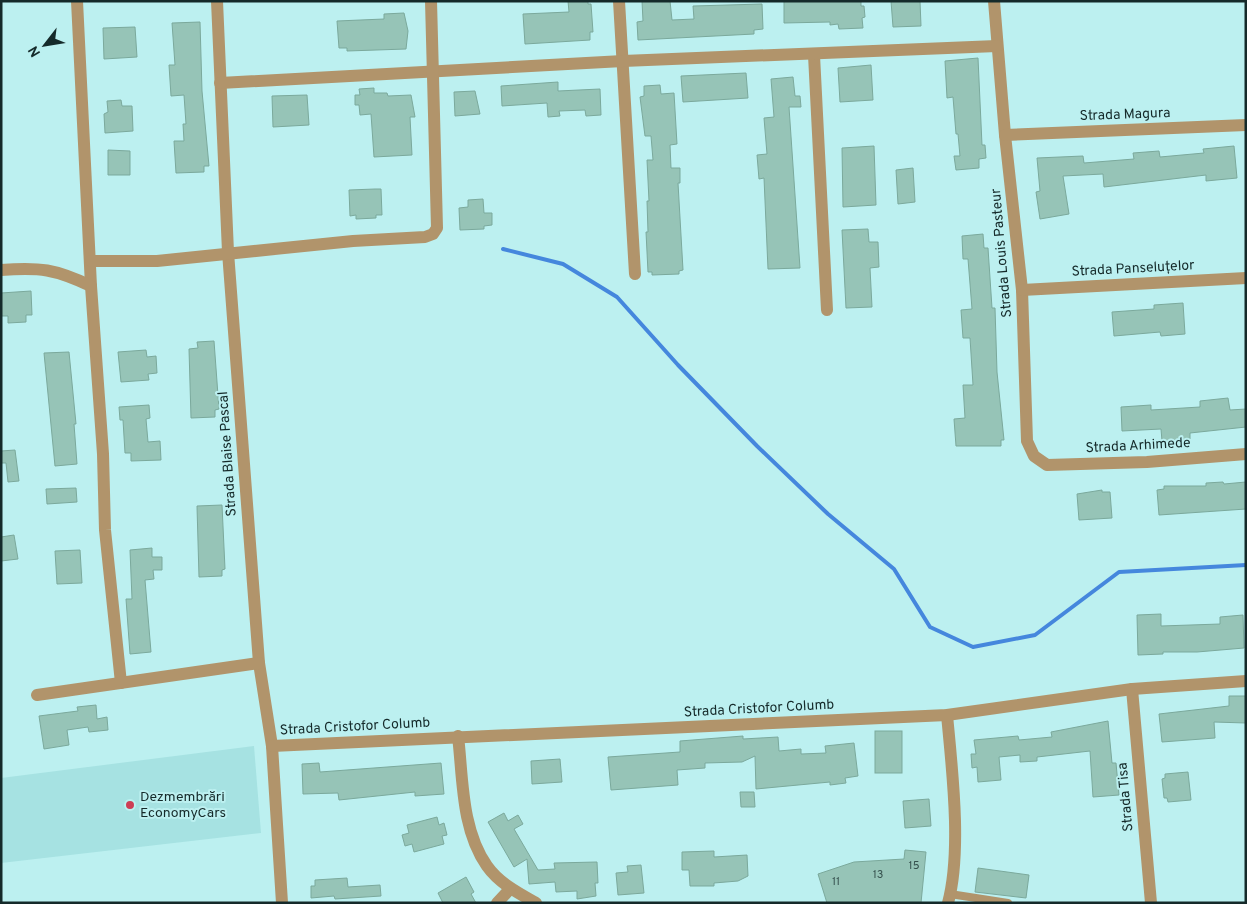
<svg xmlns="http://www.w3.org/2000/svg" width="1247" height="904" font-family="Overpass,sans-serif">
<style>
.built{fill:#a6e2e2}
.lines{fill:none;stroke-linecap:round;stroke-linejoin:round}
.stream{stroke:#4587dd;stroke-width:4}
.building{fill:#96c4b7;stroke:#7ba99c}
.lane{stroke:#b1946b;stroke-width:8}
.street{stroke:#b1946b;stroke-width:12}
.poi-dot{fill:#cd3d54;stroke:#bcf0f0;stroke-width:2}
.labels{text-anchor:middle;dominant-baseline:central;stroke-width:4;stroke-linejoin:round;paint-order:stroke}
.number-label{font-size:11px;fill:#35504d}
.street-label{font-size:14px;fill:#152a2a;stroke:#bcf0f0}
.poi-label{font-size:14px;fill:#152a2a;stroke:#bcf0f0;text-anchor:start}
</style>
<rect width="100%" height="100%" fill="#bcf0f0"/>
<polygon class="built" points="254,746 261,833 1,863 1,778"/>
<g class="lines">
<polyline class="stream" points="503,249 563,264 617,297 678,365 757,446 828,514 894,569 930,627 973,647 1035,635 1119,572 1246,565"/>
</g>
<g class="building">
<polygon points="568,1 588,1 588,4 591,4 593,32 590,32 590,40 525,44 523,14 569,12"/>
<polygon points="642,1 670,1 672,20 694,19 693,6 762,4 763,29 754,30 754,34 638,40 637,22 643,21"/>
<polygon points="784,1 861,1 861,6 864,6 865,17 862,18 863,28 839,29 838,24 830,25 830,22 784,23"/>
<polygon points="891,1 920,1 921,26 893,27"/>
<polygon points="404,13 408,31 406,49 347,51 347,48 339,48 337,21 384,19 384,14"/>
<polygon points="200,22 202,91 209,166 204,166 204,172 176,173 174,141 184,141 183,124 186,124 184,95 171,96 169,65 175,65 172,23"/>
<polygon points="135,27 137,57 104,59 103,28"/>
<polygon points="978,58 982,145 985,145 986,158 979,159 979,168 956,170 954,156 960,156 958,134 956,134 953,97 947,98 945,61"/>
<polygon points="871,65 873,100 840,102 838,68"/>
<polygon points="746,73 748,98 683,102 681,76"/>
<polygon points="793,77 795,96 800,96 801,107 789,107 800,268 768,269 764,178 759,179 757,155 767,154 764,118 774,117 771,79"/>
<polygon points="558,82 558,91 600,89 601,115 586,116 585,110 559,111 560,116 548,117 547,103 502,106 501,86"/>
<polygon points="660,85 661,94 674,93 677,144 670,145 671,168 680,168 680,183 678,183 683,270 679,271 679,274 652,275 652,272 648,272 646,232 648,232 647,201 649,201 647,160 653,160 651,136 645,136 640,97 644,96 644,86"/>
<polygon points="374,88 374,93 387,93 388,96 411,95 415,117 410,117 412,155 374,157 371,114 360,115 359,105 355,105 355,95 360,95 359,89"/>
<polygon points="475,91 480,114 455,116 454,92"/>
<polygon points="307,95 309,125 273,127 272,96"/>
<polygon points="121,100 122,106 132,106 133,131 105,133 104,114 108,112 107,101"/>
<polygon points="874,146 876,205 843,207 842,148"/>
<polygon points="1234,146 1237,178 1206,181 1206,175 1104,187 1103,174 1063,176 1069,214 1040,219 1036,192 1040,191 1037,158 1083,156 1084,163 1134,159 1133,153 1159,151 1160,157 1204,153 1203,149"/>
<polygon points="108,150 130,151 130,175 108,175"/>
<polygon points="913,168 915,202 898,204 896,170"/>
<polygon points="375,189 381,189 382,215 376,215 376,218 356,219 356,215 350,216 349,190"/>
<polygon points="483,199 484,213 492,213 492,225 484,226 484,229 460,230 459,208 468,207 468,200"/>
<polygon points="868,229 869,242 878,242 879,267 870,268 872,307 846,308 842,230"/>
<polygon points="983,234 984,248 988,248 992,308 995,308 997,372 1004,440 1001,440 1001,446 956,446 954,419 965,418 963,385 973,385 970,338 963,338 961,310 972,309 968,259 963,259 962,236"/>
<polygon points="31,291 32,315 26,315 26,322 8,323 8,316 1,316 1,293"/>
<polygon points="1183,303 1185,334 1161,336 1160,332 1114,336 1112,312 1154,309 1154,305"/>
<polygon points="214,341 219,409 215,410 215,417 191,418 189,349 198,348 197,342"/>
<polygon points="146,350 147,357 156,356 157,373 148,374 149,380 121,382 118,352"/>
<polygon points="69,352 76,424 74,424 77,464 55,466 44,353"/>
<polygon points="1228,398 1230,410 1246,409 1246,427 1190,433 1190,439 1162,441 1161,429 1122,431 1121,407 1151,405 1151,410 1200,407 1200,401"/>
<polygon points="149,405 150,418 146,419 148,442 160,441 161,460 131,461 131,453 125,453 123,420 120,420 119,407"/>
<polygon points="15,450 19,481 8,482 6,463 1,463 1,451"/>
<polygon points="1223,482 1224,484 1246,482 1246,509 1159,515 1157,490 1164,489 1164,486 1206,486 1206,483"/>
<polygon points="76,488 77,502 47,504 46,489"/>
<polygon points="1102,490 1102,492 1110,492 1112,518 1079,520 1077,494"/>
<polygon points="222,505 225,569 222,570 222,576 199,577 197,506"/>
<polygon points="14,535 18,559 1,561 1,537"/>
<polygon points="152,548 152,557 162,557 162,570 153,570 154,579 145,580 151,652 130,654 126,599 132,599 130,550"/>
<polygon points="80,550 82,583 57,584 55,551"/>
<polygon points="1161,614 1161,626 1220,624 1220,617 1243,615 1244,648 1197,652 1163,652 1163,654 1138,655 1137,615"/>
<polygon points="1229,696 1246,696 1246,723 1214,722 1215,738 1162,742 1159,714 1229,706"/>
<polygon points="96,705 97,719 107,717 108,730 89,732 88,727 67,730 69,745 44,749 39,716 78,711 77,707"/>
<polygon points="1108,721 1112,763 1116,763 1119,795 1093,797 1090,751 1037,757 1037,761 1020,762 1020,755 999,757 1001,780 978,782 977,767 972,768 971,754 976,754 974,740 1018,736 1019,740 1052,737 1051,732"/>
<rect x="875" y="731" width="27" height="42"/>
<polygon points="743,736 743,739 778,737 779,751 801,749 801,754 826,753 825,746 854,743 858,776 845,778 846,783 830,785 830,782 756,789 755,756 742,762 705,763 705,768 677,770 678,785 611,790 608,757 680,752 680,741"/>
<polygon points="560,759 562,782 532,784 531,761"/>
<polygon points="319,763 320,772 441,763 444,794 415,796 415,792 339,800 338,793 303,794 302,764"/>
<polygon points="1188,772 1191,800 1168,802 1167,798 1164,798 1162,779 1165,778 1165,774"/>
<polygon points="740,792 754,792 755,807 741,807"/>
<polygon points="929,799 931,826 905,828 903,801"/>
<polygon points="504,813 508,821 518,815 523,824 514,829 538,870 555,869 554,863 597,862 598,883 595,883 596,896 577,899 577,891 556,892 555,882 529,884 527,859 514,867 488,822"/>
<polygon points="437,817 439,825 444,823 447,835 442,836 444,844 414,852 412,844 405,846 402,835 409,833 407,825"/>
<polygon points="905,850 926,852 921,903 827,903 818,874 854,862 904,859"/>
<polygon points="714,851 714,857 747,855 748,876 738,881 714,883 714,886 690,886 689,870 682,870 682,852"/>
<polygon points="641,865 644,893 618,895 616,873 628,872 627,866"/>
<polygon points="978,868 1029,875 1026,898 975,892"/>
<polygon points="466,877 474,892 471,894 476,903 443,903 438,893"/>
<polygon points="347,878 348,887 380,885 381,896 335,899 334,896 311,898 311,886 315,886 315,880"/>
</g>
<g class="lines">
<polyline class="lane" points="950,894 1008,903"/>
<g class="street">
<polyline points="77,1 91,286 103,454 105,530 121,683"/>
<polyline points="217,1 228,252 259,663 272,746 282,903"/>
<polyline points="619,1 635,274"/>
<polyline points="994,1 1005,135 1022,290 1027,441 1034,456 1047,465 1147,462 1246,454"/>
<polyline points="814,55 827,310"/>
<polyline points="220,83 623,61 997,46"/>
<polyline points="1005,135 1246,125"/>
<polyline points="91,261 157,261 353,241 425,237 433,234 437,228 431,1"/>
<path d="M1,270C40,267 55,269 91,286"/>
<polyline points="1022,290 1246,278"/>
<polyline points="1132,689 1151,903"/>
<polyline points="37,695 259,663"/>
<path d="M947,715C952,769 962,851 948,903"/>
<path d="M458,736C463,778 461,829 487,866C499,883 518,893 536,903"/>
<polyline points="272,746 947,715 1132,689 1246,681"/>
<polyline points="497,903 510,889"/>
</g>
</g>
<circle class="poi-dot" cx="130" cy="805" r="5"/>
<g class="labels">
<g class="number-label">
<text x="914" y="866">15</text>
<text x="878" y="875">13</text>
<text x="836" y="882">11</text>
</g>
<g class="street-label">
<text transform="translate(1125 115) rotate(-2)">Strada Magura</text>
<text transform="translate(1002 253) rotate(-95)">Strada Louis Pasteur</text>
<text transform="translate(1133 269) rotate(-3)">Strada Panseluțelor</text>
<text transform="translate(1138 446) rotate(-3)">Strada Arhimede</text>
<text transform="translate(228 454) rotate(-94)">Strada Blaise Pascal</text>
<text transform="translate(759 709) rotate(-3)">Strada Cristofor Columb</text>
<text transform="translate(355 727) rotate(-3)">Strada Cristofor Columb</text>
<text transform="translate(1126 797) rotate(-95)">Strada Tisa</text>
</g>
<g class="poi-label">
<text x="140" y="797">Dezmembrări<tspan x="140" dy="16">EconomyCars</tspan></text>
</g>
</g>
<rect width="1247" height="904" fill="none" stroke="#152a2a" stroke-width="5"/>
<g transform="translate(45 45) rotate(239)" stroke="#bcf0f0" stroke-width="4" paint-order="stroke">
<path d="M0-4L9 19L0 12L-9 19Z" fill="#152a2a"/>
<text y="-8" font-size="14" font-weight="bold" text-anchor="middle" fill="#152a2a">N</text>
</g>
</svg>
